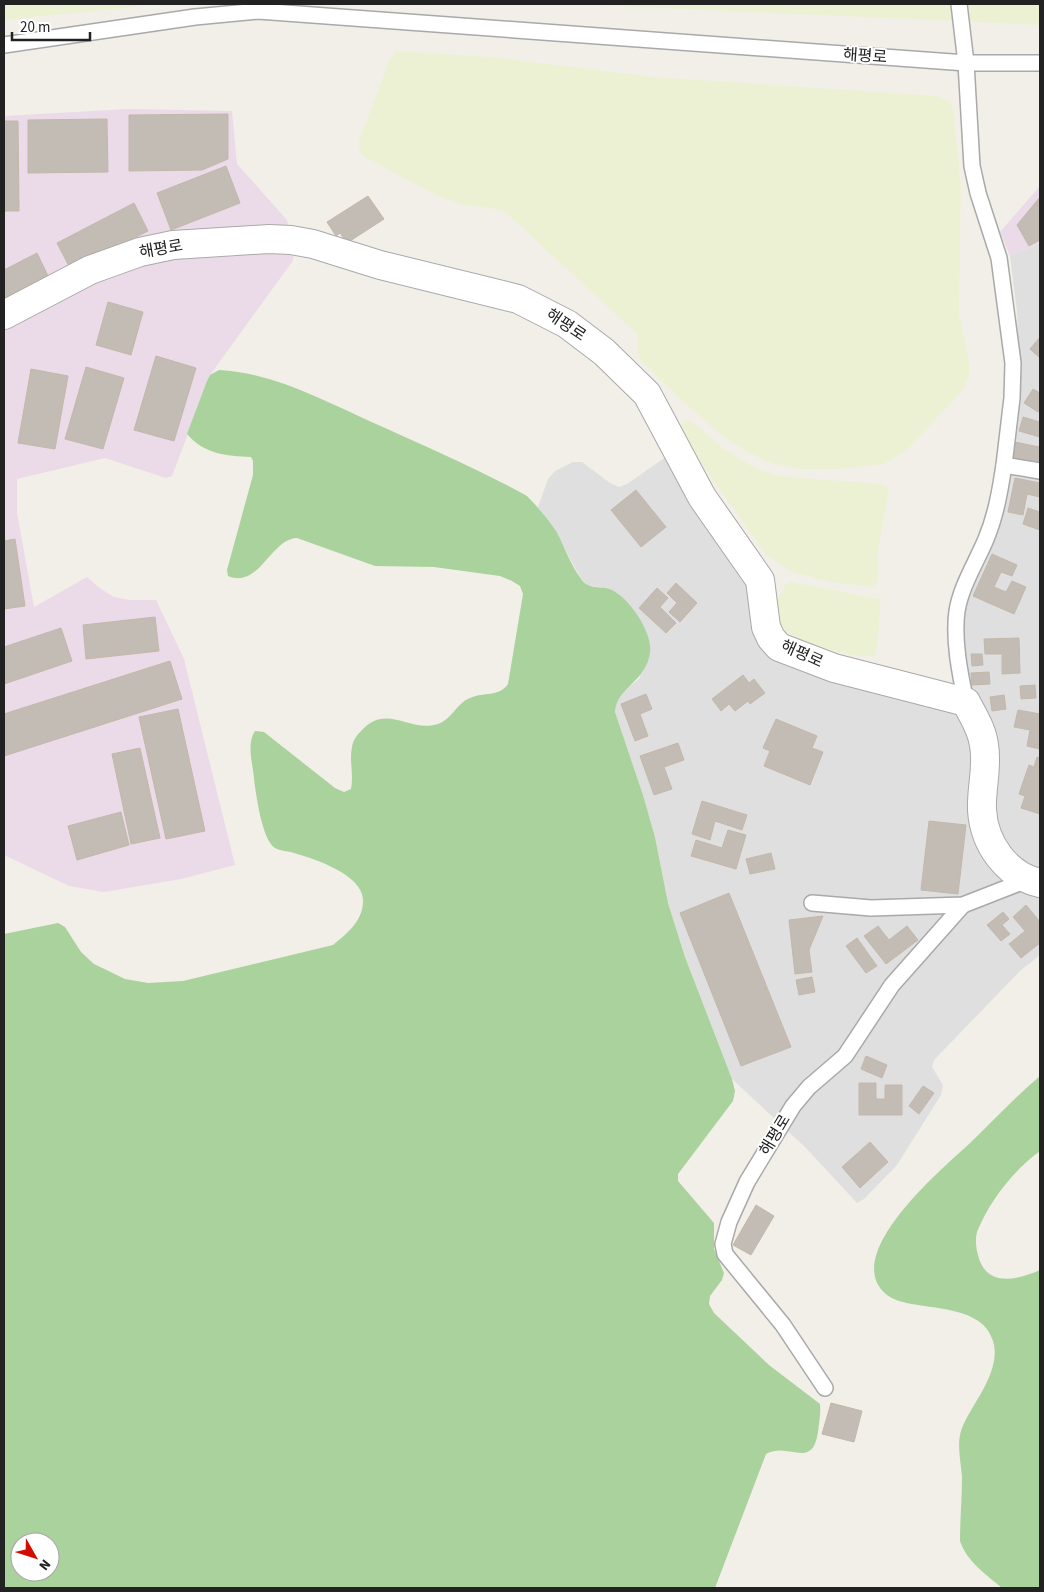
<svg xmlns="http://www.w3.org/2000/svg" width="1044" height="1592" font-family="'Source Sans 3','Noto Sans KR',sans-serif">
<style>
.residential{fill:#e0dfdf}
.industrial{fill:#ebdae7}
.farmland{fill:#edf1d4}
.forest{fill:#a9d29c;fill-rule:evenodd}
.building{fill:#c3bcb4;stroke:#c4b7aa}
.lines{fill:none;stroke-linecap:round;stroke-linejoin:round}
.lane-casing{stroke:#a9a9a9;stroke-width:18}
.street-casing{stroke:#a9a9a9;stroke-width:30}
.lane{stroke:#fff;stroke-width:15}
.street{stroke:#fff;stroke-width:28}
.labels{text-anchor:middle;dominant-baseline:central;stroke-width:4;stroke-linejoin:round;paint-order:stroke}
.street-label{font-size:16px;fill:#222;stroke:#fff}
</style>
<rect width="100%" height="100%" fill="#f2efe8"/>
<polygon class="residential" points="1040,243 1040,955 1020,971 934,1060 932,1067 943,1085 941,1095 897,1165 864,1199 857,1203 805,1147 732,1079 685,957 668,903 655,837 643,795 615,712 615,704 623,692 640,678 610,589 587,585 580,577 556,532 538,507 548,479 555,471 573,462 582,462 610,483 619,487 627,484 670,454 744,568 757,624 947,708 965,673 962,614 973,579 1019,369 1017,312 1010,256"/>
<g class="industrial">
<polygon points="128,109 232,111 237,164 287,220 289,228 239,232 4,308 4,116"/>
<polygon points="1040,186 1040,243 1010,256 1000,232"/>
<polygon points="295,251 292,262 210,375 172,476 166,478 105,458 17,479 17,513 34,607 87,577 101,589 114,597 129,600 156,600 184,659 235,865 181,879 104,892 69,886 4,855 4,324 140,261"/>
</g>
<g class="farmland">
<polygon points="4,4 150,4 124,8 4,20"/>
<polygon points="571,4 1040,4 1040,25"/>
<polygon points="396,51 492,57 654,77 938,96 947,100 951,103 953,112 961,185 959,313 969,362 969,376 962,391 907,450 884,464 841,469 800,469 772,463 749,453 721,435 679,398 639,358 637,352 638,335 512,218 502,210 461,204 438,196 363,156 359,149 359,141 390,59"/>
<polygon points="686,420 695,424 724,449 755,468 778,476 880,484 887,486 889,492 878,550 877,583 873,587 830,582 793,572 767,556 703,466 684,432 682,424"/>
<polygon points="791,582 879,599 881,605 876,654 873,657 851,655 813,645 786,632 778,618 776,602 786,584"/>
</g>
<g class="forest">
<path d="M219,370C275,373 326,402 376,424C427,447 478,469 527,496C538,507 547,518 556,531C564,545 574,574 586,584C594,589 604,586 612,590C629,598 653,633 650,652C647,681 616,688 615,712L643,795L655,837L668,903L685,957L732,1079L735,1091L733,1101L678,1174V1181L714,1223V1249L724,1273L722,1280L710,1296L709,1304L714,1313L769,1365L820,1404C821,1413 819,1422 818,1432C812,1471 789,1441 766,1454L715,1588H4V934L58,923L65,927L81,952L94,964L125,979L148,983L183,981L333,945C348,933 364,920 363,899C361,874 315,859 294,853C288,851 280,851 275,848C262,840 256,794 254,779C253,763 246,745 255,731L264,732L335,788L344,792L351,789C354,775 349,760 352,747C353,740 357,735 362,730C387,703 410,733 438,724C452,719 457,703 470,698C483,692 500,697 508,684L523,594L520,586L512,581L500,576L434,567L375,566L297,538C270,539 260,589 228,576L227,570L253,475V461L251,457C226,456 204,454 187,434L207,381L210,375ZM20,1542H50V1572H20Z"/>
<path d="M1040,1076V1151C1013,1171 990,1200 977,1232C975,1239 976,1248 978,1255C986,1288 1017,1280 1040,1270V1588H1002C987,1575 967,1562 960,1541C960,1520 962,1498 962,1477C961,1462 956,1443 962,1428C973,1402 1002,1371 993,1341C981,1299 910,1313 887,1295C838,1256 943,1168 969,1144C993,1121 1015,1097 1040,1076Z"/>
</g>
<g class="building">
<polygon points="228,114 228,159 202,170 129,171 129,115"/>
<polygon points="107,119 108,172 28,173 28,120"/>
<polygon points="4,121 18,121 19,211 4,211"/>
<polygon points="226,166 240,203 171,230 157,193"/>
<polygon points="368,196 384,219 347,243 340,233 336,236 327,222"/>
<polygon points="1040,197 1040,240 1029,246 1017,225"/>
<polygon points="134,203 148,231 71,270 57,243"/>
<polygon points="37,253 50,280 4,303 4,270"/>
<polygon points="108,302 143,312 131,355 96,345"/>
<polygon points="1040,337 1040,358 1030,349"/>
<polygon points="156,356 196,368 174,441 134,430"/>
<polygon points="86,367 124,378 103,449 65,439"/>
<polygon points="31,369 68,376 55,449 18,443"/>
<polygon points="1033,389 1040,393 1040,408 1038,412 1024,403"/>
<polygon points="1023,417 1040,422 1040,437 1019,431"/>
<polygon points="1040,441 1040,464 1012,457 1015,442 1039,447"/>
<polygon points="1015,478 1040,483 1040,497 1027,494 1023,515 1008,512"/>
<polygon points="636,490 666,527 641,547 611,510"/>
<polygon points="1028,508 1040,512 1040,530 1023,524"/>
<polygon points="15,539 25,606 4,609 4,541"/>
<polygon points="992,554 1017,565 1012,576 1001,572 994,587 1006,592 1012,581 1026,587 1014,614 973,596"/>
<polygon points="676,583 697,603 680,622 669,612 677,603 667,593"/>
<polygon points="657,588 668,598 660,607 676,623 666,633 639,608"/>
<polygon points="155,617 159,651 86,659 83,625"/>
<polygon points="61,628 72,661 4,684 4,647"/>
<polygon points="1019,638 1020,673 1002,674 1002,654 985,654 984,639"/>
<polygon points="971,654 982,654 983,665 972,666"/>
<polygon points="170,661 182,699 4,756 4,714"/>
<polygon points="989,672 990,684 972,685 971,673"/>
<polygon points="743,675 749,683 754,679 765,693 750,704 748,701 735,711 729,704 721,711 712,699"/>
<polygon points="1035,685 1036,698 1021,699 1020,686"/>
<polygon points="646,694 652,709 640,714 648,736 635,741 621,704"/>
<polygon points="1004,695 1006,709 992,711 990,697"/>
<polygon points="178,709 205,831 166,839 139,717"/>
<polygon points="1018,710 1040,714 1040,749 1027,746 1030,730 1014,727"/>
<polygon points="776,719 817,736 812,748 823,752 810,785 764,766 770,751 763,748"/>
<polygon points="678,743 684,760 664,767 672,789 654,795 640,756"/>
<polygon points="140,748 160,838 131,844 112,754"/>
<polygon points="1037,757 1040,758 1040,814 1021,808 1025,796 1019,794 1029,765 1034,767"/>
<polygon points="702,801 747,815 742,830 715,821 710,840 692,834"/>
<polygon points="121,812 129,845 77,860 68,826"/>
<polygon points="929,821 966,825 958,894 921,890"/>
<polygon points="728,830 746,835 736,869 691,856 696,840 722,848"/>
<polygon points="771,853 775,869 750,874 746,859"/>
<polygon points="729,893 791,1047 741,1066 680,913"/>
<polygon points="1026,905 1040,922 1040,943 1021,958 1009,944 1025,931 1013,917"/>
<polygon points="1003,912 1009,919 1002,925 1010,934 1001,941 987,925"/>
<polygon points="823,916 809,950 812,972 795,974 789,920"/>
<polygon points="878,926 889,940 907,926 918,940 886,964 864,936"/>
<polygon points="857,938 877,966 866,973 846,946"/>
<polygon points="812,977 815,992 799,995 796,980"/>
<polygon points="866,1056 887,1065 882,1078 861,1069"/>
<polygon points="859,1083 876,1083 876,1099 885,1099 885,1085 902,1085 902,1115 859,1115"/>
<polygon points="923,1086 934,1093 919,1114 909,1106"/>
<polygon points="870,1142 888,1162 860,1188 842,1167"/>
<polygon points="756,1205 774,1216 751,1255 733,1245"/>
<polygon points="831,1403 862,1411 854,1442 822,1434"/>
</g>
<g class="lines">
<defs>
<g id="lane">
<polyline points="959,4 966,63 972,166 978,193 999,258 1013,363 1012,398 1004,465"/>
<polyline points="4,45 195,17 258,11 966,63 1040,63"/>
<path d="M966,702C960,674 953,640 957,611C961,586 976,563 986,539C996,515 1000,491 1004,465L1040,471"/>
<polyline points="812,903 871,908 963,905 1027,880"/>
<polyline points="825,1388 783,1325 725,1254 723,1244 729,1222 747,1182 793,1106 809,1087 845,1056 892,985 963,905"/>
</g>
<path id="street" d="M4,315L90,270L140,252L173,245L269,239L291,240L313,244L380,265L518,299L567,324L604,352L647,394L702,497L760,580L766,627L771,638L779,647L834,668L966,702C973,716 982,729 984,745C988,767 981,788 982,810C984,844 1007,876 1040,883"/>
</defs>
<use href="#lane" class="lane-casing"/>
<use href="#street" class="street-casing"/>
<use href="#lane" class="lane"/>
<use href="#street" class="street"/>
</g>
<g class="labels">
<g class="street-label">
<text transform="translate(865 56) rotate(4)">해평로</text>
<text transform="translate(161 249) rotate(-10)">해평로</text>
<text transform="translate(566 325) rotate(34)">해평로</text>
<text transform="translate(802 654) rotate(24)">해평로</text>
<text transform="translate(775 1135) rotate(-59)">해평로</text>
</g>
</g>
<rect width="1044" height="1592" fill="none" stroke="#222222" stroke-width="10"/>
<g transform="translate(35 1557) rotate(129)"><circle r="24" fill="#ffffff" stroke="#a7a7a7"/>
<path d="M0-4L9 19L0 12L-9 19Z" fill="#d30c00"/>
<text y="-8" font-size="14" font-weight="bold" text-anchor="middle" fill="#222222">N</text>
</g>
<path d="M12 32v8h78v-8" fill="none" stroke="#222222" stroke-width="2.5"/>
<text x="20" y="32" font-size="15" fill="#222222" stroke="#ffffff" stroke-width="4" paint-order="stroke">20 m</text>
</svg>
